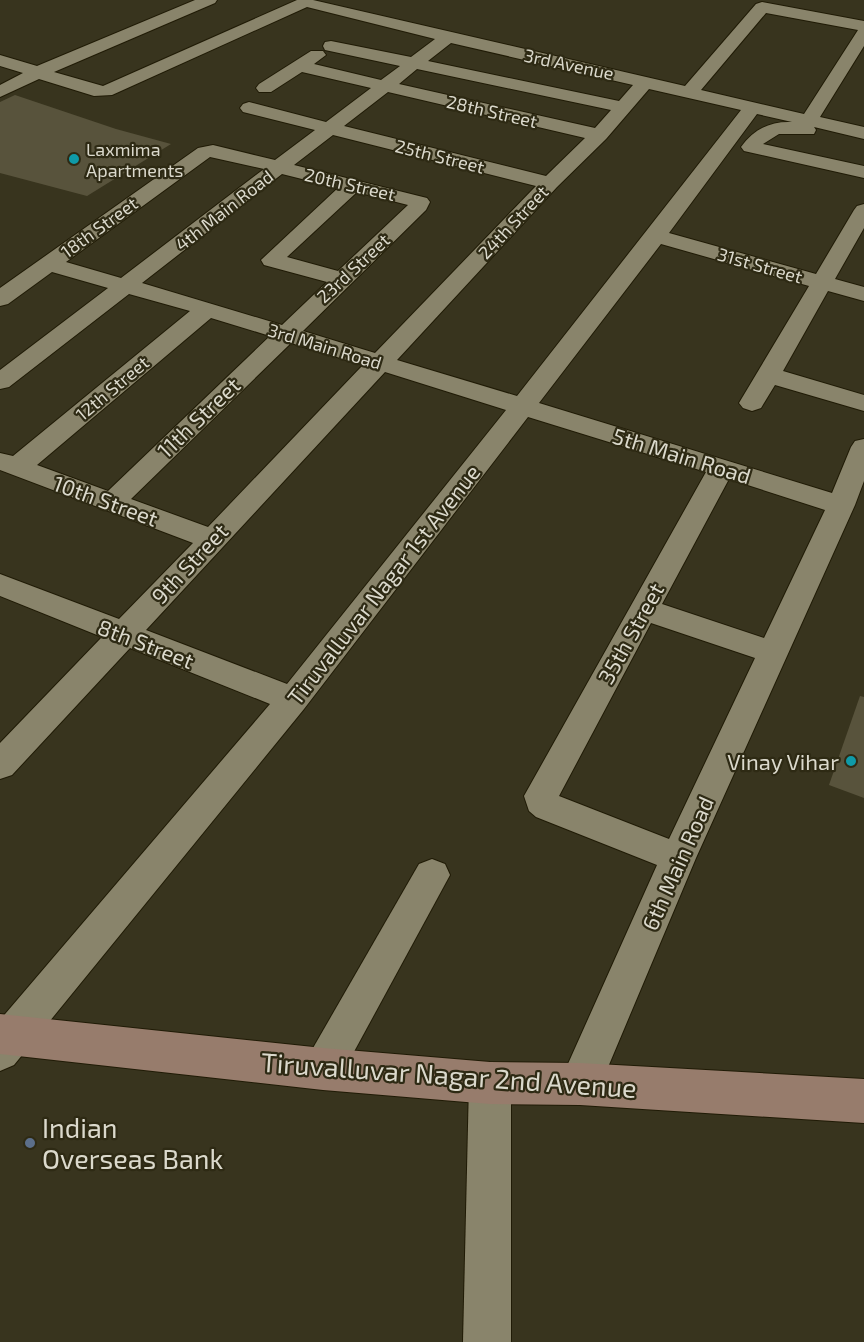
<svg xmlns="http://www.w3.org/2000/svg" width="864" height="1342" font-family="'Exo 2',sans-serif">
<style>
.building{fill:#58533c}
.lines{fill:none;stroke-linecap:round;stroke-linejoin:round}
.street-casing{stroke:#201b06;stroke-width:2}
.secondary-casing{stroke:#201b06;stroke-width:2}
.street{fill:#89846b;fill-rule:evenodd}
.secondary{fill:#977c6c;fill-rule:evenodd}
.culture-dot{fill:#0f9aa8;stroke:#2e2a14;stroke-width:2}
.service-dot{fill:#5c6f8a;stroke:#2e2a14;stroke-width:2}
.labels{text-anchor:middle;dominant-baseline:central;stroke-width:4.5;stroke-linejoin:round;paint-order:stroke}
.far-street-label{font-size:18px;fill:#dbd9cc;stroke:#2e2a14}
.far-poi-label{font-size:18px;fill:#dbd9cc;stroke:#2e2a14;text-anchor:start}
.street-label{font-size:22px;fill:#dbd9cc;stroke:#2e2a14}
.poi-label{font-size:22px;fill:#dbd9cc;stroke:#2e2a14;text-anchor:end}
.near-street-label{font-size:27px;fill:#dbd9cc;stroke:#2e2a14}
.near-poi-label{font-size:27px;fill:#dbd9cc;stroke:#2e2a14;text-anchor:start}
</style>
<rect width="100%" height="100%" fill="#38341e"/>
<g class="building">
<polygon points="15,95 116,129 171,144 87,196 0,173 0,102"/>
<polygon points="860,696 864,697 864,798 829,785"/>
</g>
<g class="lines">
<defs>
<g id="street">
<path d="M195,0H217L215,3L54,72L103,86L297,0H313L685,86L756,4L762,2L864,21V46L820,117L864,127V139L814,127L816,130L814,134H779L763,144L864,166V178L744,151L741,147C754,129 770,121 792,122L757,114L669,233L816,274L854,210L857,206L864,204V228L835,279L864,287V301L828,291L783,371L864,395V411L775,385L761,408L752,411L743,408L739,403L809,286L661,244L539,403L832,493L851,447L855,441L864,439V481L855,505L696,858L595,1098L580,1104L565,1098L559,1084L657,865L536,817L529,811L524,796L706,472L528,417L304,709L14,1065L0,1071V1020L270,704L130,648L12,775L0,779V743L102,637L0,596V574L119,619L193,543L0,470V453L13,456L190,311L129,294L9,387L0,389V370L108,288L52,272L8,304L0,306V288L198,148L213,145L275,160L315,130L243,112L240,108L243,104L249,102L326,122L371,88L302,72L271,92H259L256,88L259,84L311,51H323L326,55L314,64L381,80L400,66L325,50L323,46L325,42L331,41L411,57L435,39L307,7L112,95L94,96L39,79L0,97V85L23,73L0,66V55L37,66ZM766,13L858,30L804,114L701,90ZM451,43L633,85L619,101L428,61ZM417,69L611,110L595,128L399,84ZM649,89L741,110L517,396L397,360L557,187L606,139ZM388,92L585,138L546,176L344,126ZM333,135L536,186L375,353L303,331L426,210L430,202L427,198L294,165ZM210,157L264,169L121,278L66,262ZM282,174L338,188L261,260L264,265L327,282L282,325L142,283ZM357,192L408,205L338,271L287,257ZM211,318L270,336L108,491L37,465ZM291,343L363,365L208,527L131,499ZM385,372L506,410L287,684L146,630ZM729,479L825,510L764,638L662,604ZM651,623L755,658L669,839L559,796Z"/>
<polygon points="432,859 445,864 450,875 337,1083 323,1089 309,1083 303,1069 309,1055 419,864"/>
<polygon points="490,1063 505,1069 511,1083 511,1342 463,1342 469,1083 475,1069"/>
</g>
<polygon id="secondary" points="0,1014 323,1048 490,1062 580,1063 864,1079 864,1123 580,1105 490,1104 323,1090 0,1054"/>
</defs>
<use href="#street" class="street-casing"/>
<use href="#secondary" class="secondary-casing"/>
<use href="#street" class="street"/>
<use href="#secondary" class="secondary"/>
</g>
<g class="culture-dot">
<circle cx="74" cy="159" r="6"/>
<circle cx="851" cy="761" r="6"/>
</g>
<circle class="service-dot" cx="30" cy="1143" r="6"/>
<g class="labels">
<g class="far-street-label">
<text transform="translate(569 64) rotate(12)">3rd Avenue</text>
<text transform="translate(492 111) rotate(13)">28th Street</text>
<text transform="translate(440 156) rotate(14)">25th Street</text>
<text transform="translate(350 184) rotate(13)">20th Street</text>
<text transform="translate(224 210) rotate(-38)">4th Main Road</text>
<text transform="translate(513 222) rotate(-47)">24th Street</text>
<text transform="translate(99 227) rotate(-36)">18th Street</text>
<text transform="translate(760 265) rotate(16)">31st Street</text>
<text transform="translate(353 268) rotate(-43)">23rd Street</text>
<text transform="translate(325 346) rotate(17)">3rd Main Road</text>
<text transform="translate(112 388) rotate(-40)">12th Street</text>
</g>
<g class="far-poi-label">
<text x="86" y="149">Laxmima<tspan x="86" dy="21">Apartments</tspan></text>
</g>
<g class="street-label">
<text transform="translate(198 417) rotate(-44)">11th Street</text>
<text transform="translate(682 455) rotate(17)">5th Main Road</text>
<text transform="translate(106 500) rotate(20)">10th Street</text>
<text transform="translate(189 563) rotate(-47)">9th Street</text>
<text transform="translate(383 584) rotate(-52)">Tiruvalluvar Nagar 1st Avenue</text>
<text transform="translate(630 633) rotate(-61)">35th Street</text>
<text transform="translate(146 643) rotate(21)">8th Street</text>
<text transform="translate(677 863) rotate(-66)">6th Main Road</text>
</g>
<g class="poi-label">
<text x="839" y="761">Vinay Vihar</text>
</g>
<g class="near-street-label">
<text transform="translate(449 1074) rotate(4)">Tiruvalluvar Nagar 2nd Avenue</text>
</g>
<g class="near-poi-label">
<text x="42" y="1127">Indian<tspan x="42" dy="31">Overseas Bank</tspan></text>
</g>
</g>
</svg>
